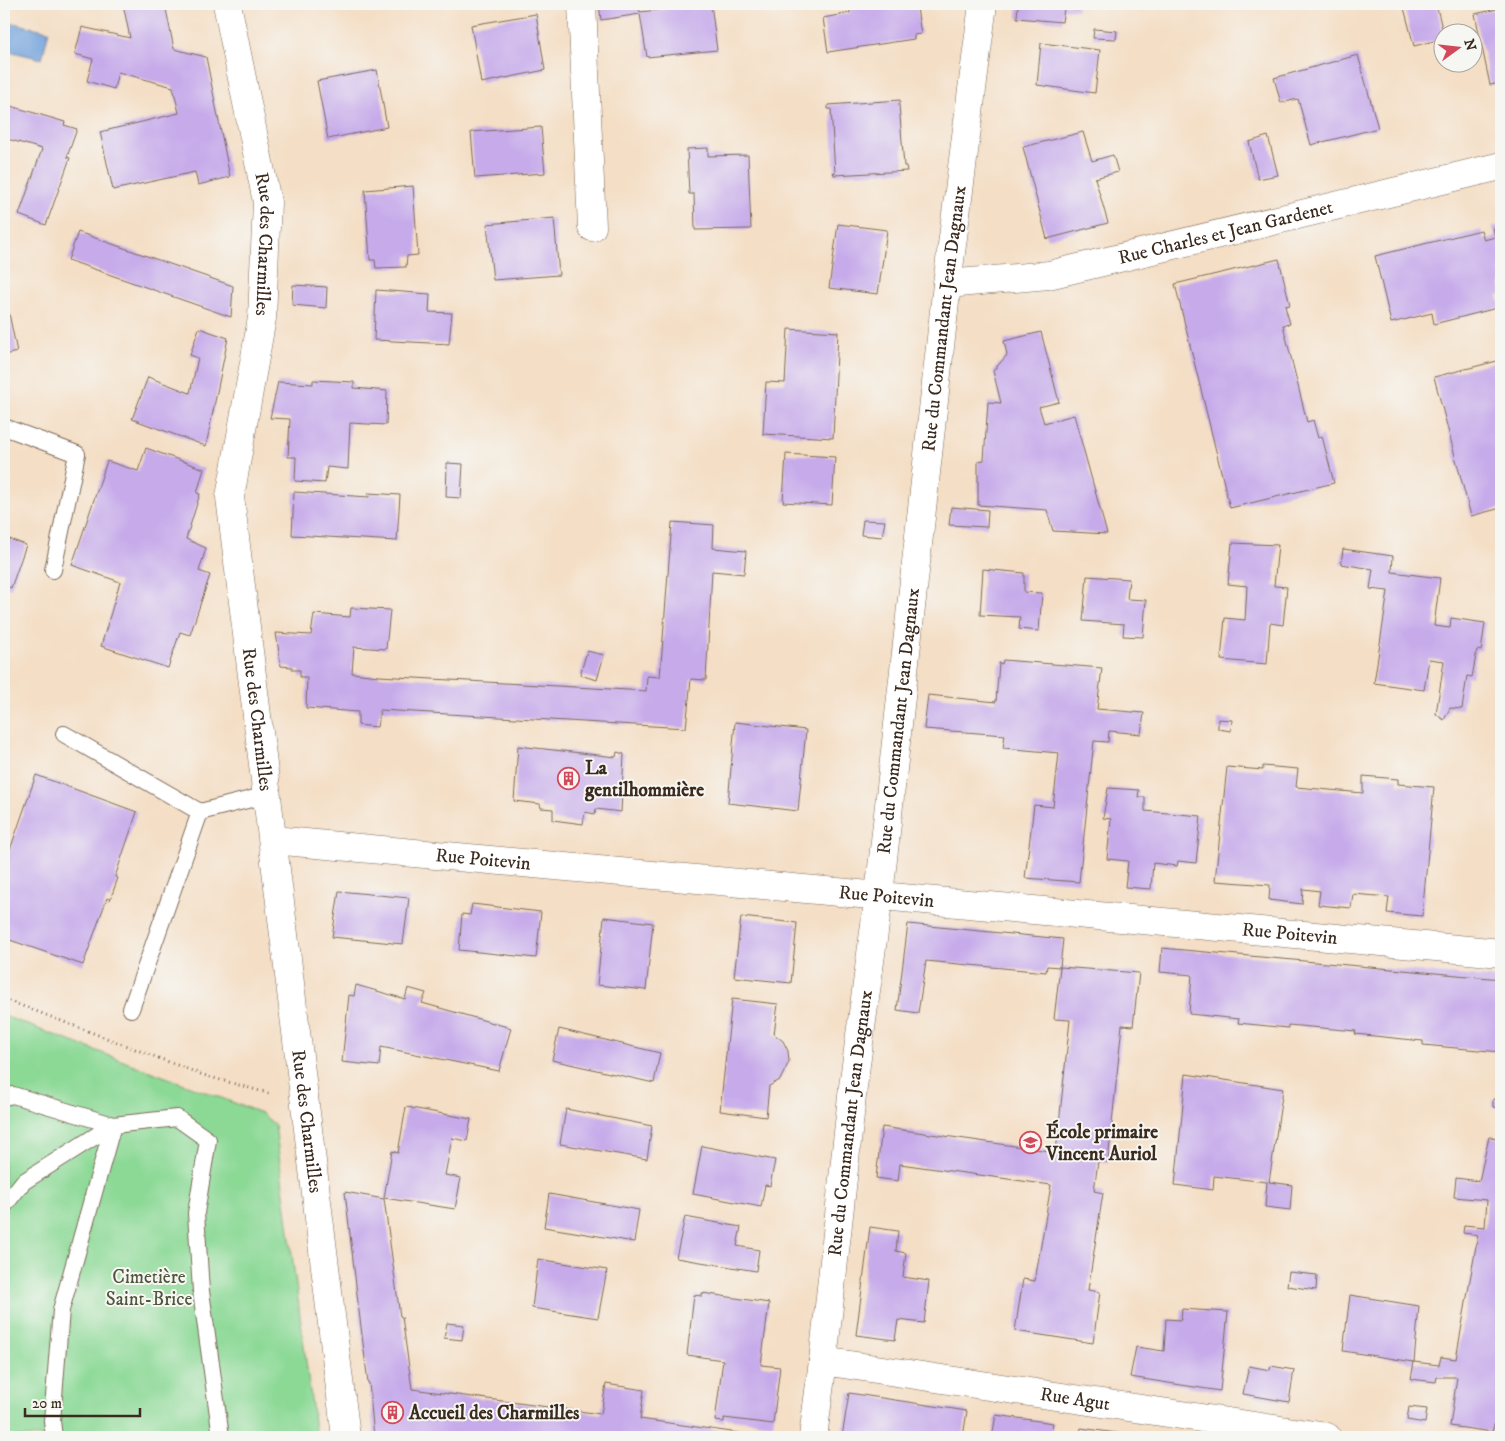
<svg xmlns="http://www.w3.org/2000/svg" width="1505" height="1441" font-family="'IM FELL DW Pica',serif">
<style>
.green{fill:#8cd996;stroke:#64825a}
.water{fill:#71a1db;stroke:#56667c}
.building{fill:#c6aaea}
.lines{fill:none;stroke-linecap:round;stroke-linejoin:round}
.lane-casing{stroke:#7c6958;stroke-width:18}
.street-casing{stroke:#7c6958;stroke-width:29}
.path{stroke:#7c6958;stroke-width:3;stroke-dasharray:1 4;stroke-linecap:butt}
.lane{stroke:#fff;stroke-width:16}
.street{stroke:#fff;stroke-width:28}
.labels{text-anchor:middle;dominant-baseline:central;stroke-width:4;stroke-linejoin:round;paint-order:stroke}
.street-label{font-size:19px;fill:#3b2a1e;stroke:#f6f6f2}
.poi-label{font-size:19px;font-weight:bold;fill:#3b2a1e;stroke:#f6f6f2;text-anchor:start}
.park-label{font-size:19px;fill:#4f563c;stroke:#f6f6f2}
</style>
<rect width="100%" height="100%" fill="#f6f6f2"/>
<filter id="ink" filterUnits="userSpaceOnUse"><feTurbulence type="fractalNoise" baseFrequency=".02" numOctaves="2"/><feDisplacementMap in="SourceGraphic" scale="10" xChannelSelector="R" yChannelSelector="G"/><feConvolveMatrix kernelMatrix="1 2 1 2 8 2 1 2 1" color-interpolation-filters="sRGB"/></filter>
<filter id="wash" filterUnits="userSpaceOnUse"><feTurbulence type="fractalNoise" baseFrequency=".0096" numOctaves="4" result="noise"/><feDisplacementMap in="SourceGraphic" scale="20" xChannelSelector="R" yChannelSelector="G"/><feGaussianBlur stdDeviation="1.12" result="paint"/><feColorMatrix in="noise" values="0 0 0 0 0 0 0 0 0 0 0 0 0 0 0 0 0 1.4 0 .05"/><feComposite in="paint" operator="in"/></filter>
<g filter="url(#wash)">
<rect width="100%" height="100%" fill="#f4dec5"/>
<polygon class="green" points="4,1016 261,1113 275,1125 316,1437 4,1437"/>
<polygon class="water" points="4,21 49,31 42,59 4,50"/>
<g id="blocks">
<g class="building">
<polygon points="123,4 165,4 174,49 206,57 230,177 198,185 195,172 113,190 100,132 179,113 173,87 118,72 114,89 87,81 93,59 75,54 82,27 130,38"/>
<polygon points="322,4 344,4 344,5 323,9"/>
<polygon points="599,4 638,4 640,12 711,4 717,50 647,57 640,14 601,20"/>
<polygon points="849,4 907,4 908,10 917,8 921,34 914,35 914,39 828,52 823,18 850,13"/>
<polygon points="1018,4 1078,4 1077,10 1064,9 1062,22 1017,18"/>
<polygon points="1403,4 1436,4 1443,32 1442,39 1414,46"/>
<polygon points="1501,8 1501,83 1490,85 1475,14"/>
<polygon points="536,14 545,70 481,83 471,25"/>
<polygon points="1094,29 1117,31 1116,39 1093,38"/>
<polygon points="1041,43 1100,50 1095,93 1037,85"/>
<polygon points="1358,55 1378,128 1311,145 1298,99 1281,103 1274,78"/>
<polygon points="377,70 387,127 328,139 317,81"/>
<polygon points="900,100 900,103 899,104 904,166 906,166 907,171 834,175 833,172 835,173 831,109 828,109 828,105"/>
<polygon points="4,104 65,122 64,125 77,129 67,157 70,158 46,225 19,215 42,149 4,138"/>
<polygon points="541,127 545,173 475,178 471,132"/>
<polygon points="1083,132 1092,161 1113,155 1118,172 1095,178 1108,223 1047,239 1023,147"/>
<polygon points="1268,136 1278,175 1258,179 1249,142"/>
<polygon points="708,148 708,156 748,155 751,229 695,230 694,194 689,194 687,149"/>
<polygon points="413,186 418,255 407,256 406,267 376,268 375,260 370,260 365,190"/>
<polygon points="554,218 559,275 493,280 487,224"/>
<polygon points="838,224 887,230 878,294 829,288"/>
<polygon points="1501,225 1501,295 1498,296 1501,307 1434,324 1432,313 1391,323 1375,256 1481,230 1484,240 1495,237 1493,227"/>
<polygon points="78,232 233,286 231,317 68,260"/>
<polygon points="1279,259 1290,305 1285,306 1290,324 1283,325 1307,422 1313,420 1318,438 1322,436 1334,483 1230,508 1175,284"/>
<polygon points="293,285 327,287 326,308 292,305"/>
<polygon points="4,289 17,352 4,355"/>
<polygon points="376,290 430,294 429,312 452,313 449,344 374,340"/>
<polygon points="199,328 228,338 206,446 132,419 148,377 190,393 198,358 190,355"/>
<polygon points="788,329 838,332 833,438 763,434 766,382 785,383"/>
<polygon points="1041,332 1059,402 1039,407 1044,423 1074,415 1107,534 1053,531 1047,510 978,505 978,461 984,460 988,402 1001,403 993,371 1007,355 1004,341"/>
<polygon points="1501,360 1501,508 1471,516 1434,377"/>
<polygon points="313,380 354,382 354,388 387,391 386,425 350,423 348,469 327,467 325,483 295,481 296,457 288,457 290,419 270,418 278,382 313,384"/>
<polygon points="146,448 204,469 197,493 200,494 186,539 206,548 199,571 210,575 190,635 180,632 168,668 101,646 120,582 72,565 107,461 138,471"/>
<polygon points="786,454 835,457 832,505 783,502"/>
<polygon points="447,463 463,464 461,498 446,497"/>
<polygon points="294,492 369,497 368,493 400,495 397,541 292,535"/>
<polygon points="951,507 988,510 987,527 949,525"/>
<polygon points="863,520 885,521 882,537 861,535"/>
<polygon points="672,522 714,525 713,548 746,551 744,574 712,571 706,680 691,679 686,728 380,710 377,727 358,725 358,712 306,708 307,677 300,677 300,670 292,670 292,667 281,666 276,633 311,635 314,614 350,617 351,608 390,610 386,649 354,647 352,673 379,676 646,691 647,676 660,677"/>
<polygon points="4,537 26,545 11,588 4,585"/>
<polygon points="1232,543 1278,545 1274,586 1287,587 1283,625 1270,623 1267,664 1221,660 1225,618 1245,620 1247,586 1228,584"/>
<polygon points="1343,549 1393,556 1392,572 1440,578 1434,626 1450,628 1451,618 1485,623 1481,651 1477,650 1472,677 1467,676 1462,709 1450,708 1444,720 1436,714 1444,661 1429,659 1424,690 1374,683 1388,591 1370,589 1373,569 1341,564"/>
<polygon points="983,569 1024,573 1024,592 1042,593 1039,631 1019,629 1020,617 980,615"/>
<polygon points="1087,576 1129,579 1127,599 1146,600 1143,637 1123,636 1124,624 1083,621"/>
<polygon points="587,651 604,655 597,680 580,675"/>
<polygon points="1003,660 1102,668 1097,709 1144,713 1141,734 1109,731 1108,742 1094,741 1079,882 1025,878 1034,805 1053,807 1059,753 1003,748 1005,735 924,729 928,695 996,702 999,663 1002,664"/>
<polygon points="1218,719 1232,720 1231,731 1218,729"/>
<polygon points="735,722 806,730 798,811 728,803"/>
<polygon points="518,746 616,757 617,752 624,754 621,812 596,809 595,814 585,812 583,824 553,820 553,809 541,808 540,804 514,801"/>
<polygon points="1263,766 1298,769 1296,787 1363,793 1363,776 1398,779 1398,784 1434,787 1422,916 1387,913 1389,897 1353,894 1351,908 1318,905 1320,891 1303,889 1302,904 1269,900 1270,885 1215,881 1227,767 1263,770"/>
<polygon points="36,775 137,812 115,877 118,878 110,900 107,898 83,965 4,938 4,867"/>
<polygon points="1108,788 1139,790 1138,797 1145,797 1145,811 1201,816 1196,863 1178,861 1177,866 1153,863 1151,889 1125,887 1128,861 1107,859 1111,819 1103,818"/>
<polygon points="339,891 409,898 403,944 332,937"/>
<polygon points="472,904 541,912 536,958 459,950 462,914 470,915"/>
<polygon points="604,917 653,923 646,990 597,985"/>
<polygon points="741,917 797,923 791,983 734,977"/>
<polygon points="908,924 1063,939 1060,967 1047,966 1046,972 926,961 918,1013 897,1010"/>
<polygon points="1162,948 1501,979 1501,1052 1423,1045 1423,1041 1355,1034 1356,1031 1288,1025 1288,1028 1238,1023 1239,1019 1189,1014 1192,975 1160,972"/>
<polygon points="1060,967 1139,973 1133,1026 1122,1025 1108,1162 1098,1161 1094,1191 1103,1193 1088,1290 1100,1292 1093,1343 1015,1331 1023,1279 1035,1281 1051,1185 900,1164 898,1181 876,1178 882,1127 1056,1152 1070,1020 1054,1019"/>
<polygon points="356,985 405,999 408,988 426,993 422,1003 511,1028 499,1071 381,1047 379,1066 342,1062 349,995 354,996"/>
<polygon points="732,999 778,1004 774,1034 783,1041 788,1051 789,1062 780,1080 769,1086 766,1117 720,1111"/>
<polygon points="559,1029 660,1053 654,1083 552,1060"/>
<polygon points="1186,1074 1283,1089 1269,1182 1292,1185 1290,1210 1265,1207 1267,1182 1214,1176 1213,1190 1175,1185"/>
<polygon points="1493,1099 1501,1100 1501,1108 1493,1107"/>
<polygon points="406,1107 471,1119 467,1141 452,1138 445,1175 461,1178 455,1209 384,1198 392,1151 398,1153"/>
<polygon points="566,1109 652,1126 647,1159 560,1144"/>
<polygon points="1489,1137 1501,1138 1501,1402 1492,1432 1450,1426 1457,1377 1437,1377 1436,1382 1411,1379 1414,1362 1343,1351 1350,1295 1419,1306 1414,1362 1439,1365 1441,1357 1456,1359 1478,1235 1463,1233 1464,1225 1485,1227 1487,1200 1454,1197 1456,1178 1479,1181"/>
<polygon points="702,1146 775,1160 770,1186 765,1185 761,1207 693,1194"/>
<polygon points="345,1192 384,1199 400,1316 402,1317 412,1389 601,1414 606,1384 644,1390 640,1419 767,1437 374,1437 369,1383 368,1383 359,1311"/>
<polygon points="549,1194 639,1210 634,1242 544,1227"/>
<polygon points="685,1217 741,1227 737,1246 759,1250 756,1271 676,1258"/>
<polygon points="870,1227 898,1231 896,1251 906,1253 903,1277 929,1281 924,1323 898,1320 895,1340 856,1335"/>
<polygon points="538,1259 607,1270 598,1318 532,1308"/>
<polygon points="1289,1272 1317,1275 1316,1290 1287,1286"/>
<polygon points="702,1293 769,1303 761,1365 780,1367 773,1424 724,1418 724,1422 715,1421 723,1360 687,1355 694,1295 702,1296"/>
<polygon points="1182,1309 1228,1312 1220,1391 1130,1377 1136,1347 1164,1351 1166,1319 1181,1320"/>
<polygon points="447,1323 464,1325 462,1340 444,1338"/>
<polygon points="1249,1366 1270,1370 1271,1366 1294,1370 1289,1402 1243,1394"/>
<polygon points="849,1393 967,1411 963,1437 842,1437"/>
<polygon points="1409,1407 1427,1409 1425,1423 1407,1420"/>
<polygon points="996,1415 1053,1423 1050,1437 992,1437"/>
<polygon points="1081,1428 1138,1436 1138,1437 1079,1437"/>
</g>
</g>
</g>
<g filter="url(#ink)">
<use href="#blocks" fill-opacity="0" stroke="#7c6958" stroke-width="1"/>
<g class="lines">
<defs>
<g id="lane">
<polyline points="4,427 77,454 53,570"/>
<polyline points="64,734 200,812"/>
<polyline points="131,1009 200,812 267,795"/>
<polyline points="4,1097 13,1095 113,1125 177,1118 208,1140 196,1213 201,1291 221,1437"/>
<polyline points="4,1206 23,1182 113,1125"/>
<polyline points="54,1437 52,1421 61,1310 113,1125"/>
</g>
<g id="street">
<path id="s1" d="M227,4L267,202L262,318L230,497L346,1437"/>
<polyline points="582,4 592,227"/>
<path id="s2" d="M947,284L1049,275L1501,166"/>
<path id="s3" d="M273,840L1501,953"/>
<path id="s4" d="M823,1361L1327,1437"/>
<path id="s5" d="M813,1437L823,1361L853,1087L879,895L947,284L983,4"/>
</g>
</defs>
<use href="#lane" class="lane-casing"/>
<use href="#street" class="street-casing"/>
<polyline class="path" points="4,999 203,1075 271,1094"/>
<use href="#lane" class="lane"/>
<use href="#street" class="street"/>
</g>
</g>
<defs>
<symbol id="building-ring" viewBox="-11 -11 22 22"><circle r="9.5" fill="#f6f6f2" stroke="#d1495b" stroke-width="1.5"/><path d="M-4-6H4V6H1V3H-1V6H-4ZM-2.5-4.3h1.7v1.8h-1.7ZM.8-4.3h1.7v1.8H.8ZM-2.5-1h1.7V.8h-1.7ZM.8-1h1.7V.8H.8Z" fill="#d1495b"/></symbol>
<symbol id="school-ring" viewBox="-11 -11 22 22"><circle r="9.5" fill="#f6f6f2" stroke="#d1495b" stroke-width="1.5"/><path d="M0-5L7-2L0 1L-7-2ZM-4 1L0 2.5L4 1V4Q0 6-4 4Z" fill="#d1495b"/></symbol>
</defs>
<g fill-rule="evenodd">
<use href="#building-ring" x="556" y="766" width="25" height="25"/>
<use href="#school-ring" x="1018" y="1130" width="25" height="25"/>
<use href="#building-ring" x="380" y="1400" width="25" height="25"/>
</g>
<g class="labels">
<g class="street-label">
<text stroke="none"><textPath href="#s2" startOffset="284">Rue Charles et Jean Gardenet</textPath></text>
<text stroke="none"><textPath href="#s1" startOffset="244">Rue des Charmilles</textPath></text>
<text stroke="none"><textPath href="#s5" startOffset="1126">Rue du Commandant Jean Dagnaux</textPath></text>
<text stroke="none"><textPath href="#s1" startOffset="724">Rue des Charmilles</textPath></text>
<text stroke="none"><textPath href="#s5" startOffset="721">Rue du Commandant Jean Dagnaux</textPath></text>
<text stroke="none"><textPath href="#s3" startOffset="211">Rue Poitevin</textPath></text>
<text stroke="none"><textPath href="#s3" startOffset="616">Rue Poitevin</textPath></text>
<text stroke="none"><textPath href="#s3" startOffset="1021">Rue Poitevin</textPath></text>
<text stroke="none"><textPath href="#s1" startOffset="1129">Rue des Charmilles</textPath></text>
<text stroke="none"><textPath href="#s5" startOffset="316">Rue du Commandant Jean Dagnaux</textPath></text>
<text stroke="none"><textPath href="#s4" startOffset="255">Rue Agut</textPath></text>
</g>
<g class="poi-label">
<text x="585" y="768">La<tspan x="585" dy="22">gentilhommière</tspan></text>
<text x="1046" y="1132">École primaire<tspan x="1046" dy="22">Vincent Auriol</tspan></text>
<text x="409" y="1413">Accueil des Charmilles</text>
</g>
<g class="park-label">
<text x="149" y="1277">Cimetière<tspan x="149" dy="22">Saint-Brice</tspan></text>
</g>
</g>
<rect width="1505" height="1441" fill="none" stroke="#f6f6f2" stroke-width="20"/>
<g transform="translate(1458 48) rotate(75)"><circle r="24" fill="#f6f6f2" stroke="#aba49d"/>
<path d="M0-4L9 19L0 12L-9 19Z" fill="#d1495b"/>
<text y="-8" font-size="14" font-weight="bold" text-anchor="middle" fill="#3b2a1e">N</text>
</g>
<path d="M25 1408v8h115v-8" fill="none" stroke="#3b2a1e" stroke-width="2.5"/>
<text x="32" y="1408" font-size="15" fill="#3b2a1e" stroke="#f6f6f2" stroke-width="4" paint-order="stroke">20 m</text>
</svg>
